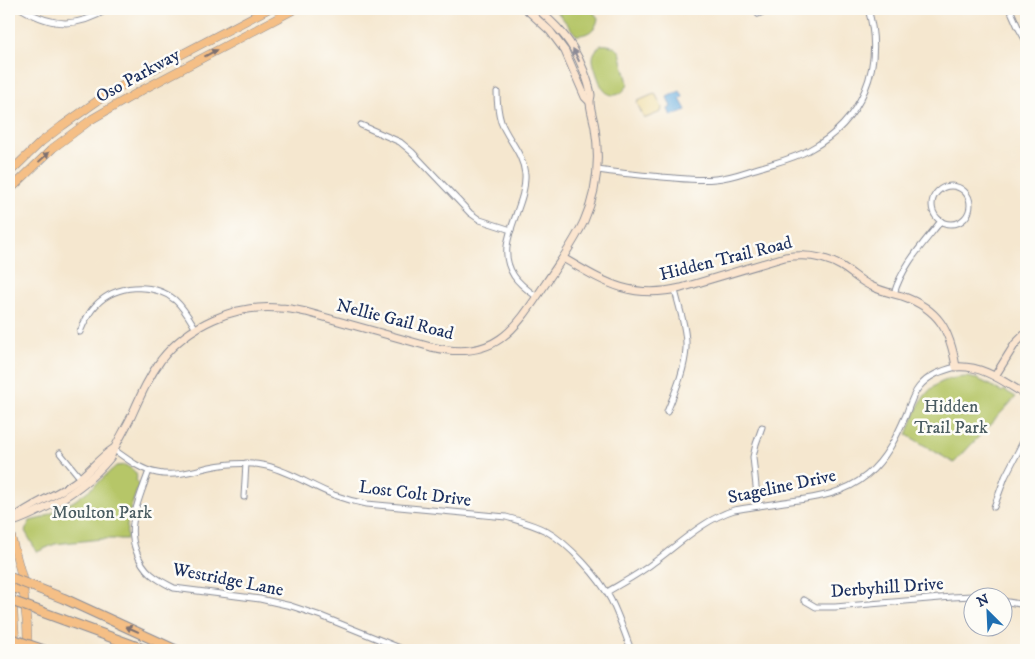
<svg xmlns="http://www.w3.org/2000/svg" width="1035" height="659" font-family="'IM FELL DW Pica',serif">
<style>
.green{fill:#b6c668;stroke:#687a63}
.sand{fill:#eeda9e;stroke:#84847e}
.water{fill:#69aedf;stroke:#426e9e}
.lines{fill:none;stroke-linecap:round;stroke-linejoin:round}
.street-casing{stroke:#888b96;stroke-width:7}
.secondary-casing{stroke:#888b96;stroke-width:9}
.primary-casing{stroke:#888b96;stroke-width:9}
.highway-casing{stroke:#888b96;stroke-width:11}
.street{stroke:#fff;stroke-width:5}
.secondary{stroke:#fbe5cf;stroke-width:7}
.primary{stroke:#f5bf86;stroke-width:8}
.highway{stroke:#f5bf86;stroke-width:9}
.highway-bridge-casing{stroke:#888b96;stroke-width:11;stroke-linecap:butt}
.highway-bridge{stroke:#f5bf86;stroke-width:9}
.oneway{fill:#7d7070}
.oneway2{fill:#8b8a96}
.labels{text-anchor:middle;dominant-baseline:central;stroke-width:5;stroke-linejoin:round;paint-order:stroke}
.street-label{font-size:18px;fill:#1b2f5e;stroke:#fdfcf7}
.park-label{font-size:18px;fill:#4a5c61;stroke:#fdfcf7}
</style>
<rect width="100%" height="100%" fill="#fdfcf7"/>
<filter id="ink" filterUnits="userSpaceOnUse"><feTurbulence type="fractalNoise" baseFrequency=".02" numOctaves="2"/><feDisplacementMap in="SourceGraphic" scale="10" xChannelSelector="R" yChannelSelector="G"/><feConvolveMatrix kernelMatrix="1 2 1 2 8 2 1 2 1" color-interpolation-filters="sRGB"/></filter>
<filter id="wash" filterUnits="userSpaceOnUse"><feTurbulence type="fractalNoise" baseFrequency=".0096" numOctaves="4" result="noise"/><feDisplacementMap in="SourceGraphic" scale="20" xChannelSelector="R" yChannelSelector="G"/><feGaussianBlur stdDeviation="1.12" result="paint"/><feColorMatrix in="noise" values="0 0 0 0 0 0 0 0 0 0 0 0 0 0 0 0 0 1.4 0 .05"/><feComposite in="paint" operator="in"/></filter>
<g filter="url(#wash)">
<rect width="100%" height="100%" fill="#f5e7cf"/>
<g class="green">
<path d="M555,9H591L598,18C597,30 586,36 576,35Z"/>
<path d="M601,45C608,44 615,46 620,52L628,83C625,94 612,100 604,90C600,85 599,80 597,75C593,62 589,55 601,45Z"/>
<path d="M967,377L977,379L984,382L1002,392L1004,390L1016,397L954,463L907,435C919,402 926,378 967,377Z"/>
<path d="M125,465C132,469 139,472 136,481L139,484C133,503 125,519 127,539H101L55,544L37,552L25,531L30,521L42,518L74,501L93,487L116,466Z"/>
</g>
<polygon class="sand" points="654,94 656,95 662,108 661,112 646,118 644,118 637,103 638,101"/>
<polygon class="water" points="680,91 683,97 680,99 686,110 671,116 668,109 671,107 667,97"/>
</g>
<g filter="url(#ink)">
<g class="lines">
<defs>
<g id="street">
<path d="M22,9C53,27 77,28 108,9"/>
<polyline points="1010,9 1018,27 1026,41"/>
<polyline points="758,14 770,9"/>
<path d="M497,92C497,102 498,112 501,122C508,140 523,153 525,174C527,209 492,243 514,276C520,285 529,291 537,297"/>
<polyline points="361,125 400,142 412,152 470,213 480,220 511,230"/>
<path d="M597,170C619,173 640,175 662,177C679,178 697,181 715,179C731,178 747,171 762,167C778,162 795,158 809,150C862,122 885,66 868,9"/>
<circle cx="951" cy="205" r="19"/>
<path d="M894,294C902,266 923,244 941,221"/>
<path d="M80,332C84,322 89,312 96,305C116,284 153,282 175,300C184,308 190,319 196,329"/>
<path d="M667,412C675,392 685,370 686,348C687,329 679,308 675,290"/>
<path d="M113,449C127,459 141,470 157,473C175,477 193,471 210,467C229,463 248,462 267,466C291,472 311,486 334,495C345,499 356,502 367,504L506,517C520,521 533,524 546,531C568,543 600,578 611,600C619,616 625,634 631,650"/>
<polyline points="60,453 82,480"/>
<path d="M149,471C143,488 135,506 133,523C130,540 138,563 151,574C158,580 166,584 174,588L260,599L291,606L321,616L405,650"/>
<polyline points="244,497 246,463"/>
<polyline points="758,506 753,457 756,444 762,427"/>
<polyline points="994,507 1005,477 1026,436"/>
<path d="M607,592C622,583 639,574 653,563C679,544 703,520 734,510C751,507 767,505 784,502C813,498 843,495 867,475C886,459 896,438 906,415C909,406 913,394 919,387C929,375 941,371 956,367"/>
<polyline points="804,600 816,607 835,607 952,597 973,596"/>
<polyline points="1002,601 1026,605"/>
</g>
<g id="secondary">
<polyline points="526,9 550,31 565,51 585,97 589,101"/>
<path d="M563,258C604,282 631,300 681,288L785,257C804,254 824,256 841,266C851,272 859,280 869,285C880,291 891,293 902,296C939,309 950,330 956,367C983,365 1004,382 1026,395"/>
<polyline points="995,376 1015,344 1026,333"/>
<path d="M9,522C28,505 54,497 75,482C89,472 99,458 113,449"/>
<path d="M9,523C21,520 30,515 41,510C68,497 91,481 110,458C116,444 124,431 131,417C140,397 148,378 161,360C188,325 235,304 279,308C288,308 297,310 306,312L431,347C495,362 515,330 546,283C559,263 574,243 584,221C597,192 600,159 595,128C594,120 590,109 590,102C590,99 591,97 591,95C589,81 580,60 573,48C564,33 551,21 538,9"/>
</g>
<g id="primary">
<polyline points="9,173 41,142 62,126 100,99 127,83 268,9"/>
<polyline points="9,191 53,148 92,119 144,89 295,9"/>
<polyline points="9,529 22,577 27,625 28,650"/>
<polyline points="9,583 13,607 16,650"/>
</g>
<g id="highway">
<polyline points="9,586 23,591"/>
<polyline points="65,599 176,650"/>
<polyline points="64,620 146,650"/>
</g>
</defs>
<use href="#street" class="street-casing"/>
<use href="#secondary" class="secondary-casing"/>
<use href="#primary" class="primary-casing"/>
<use href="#highway" class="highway-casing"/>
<use href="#street" class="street"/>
<use href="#secondary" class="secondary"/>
<use href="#primary" class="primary"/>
<use href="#highway" class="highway"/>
<defs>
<g id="highway-bridge">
<polyline points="9,577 65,599"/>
<polyline points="9,600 64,620"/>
<polyline points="9,638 44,650"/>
</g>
</defs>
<use href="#highway-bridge" class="highway-bridge-casing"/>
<use href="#highway-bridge" class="highway-bridge"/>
</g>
<defs><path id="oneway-solid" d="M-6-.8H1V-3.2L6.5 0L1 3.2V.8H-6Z" transform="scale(1.25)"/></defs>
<g class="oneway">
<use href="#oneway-solid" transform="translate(211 53) rotate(-28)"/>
<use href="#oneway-solid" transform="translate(44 157) rotate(-43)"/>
<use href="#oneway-solid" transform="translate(132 629) rotate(-156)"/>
</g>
<use class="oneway2" href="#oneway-solid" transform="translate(576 55) rotate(-116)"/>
</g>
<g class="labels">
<g class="street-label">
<text transform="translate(138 76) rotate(-29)">Oso Parkway</text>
<text transform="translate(726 259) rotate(-14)">Hidden Trail Road</text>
<text transform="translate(395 320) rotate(14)">Nellie Gail Road</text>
<text transform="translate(782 487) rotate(-12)">Stageline Drive</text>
<text transform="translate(415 494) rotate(7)">Lost Colt Drive</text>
<text transform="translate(228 580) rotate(11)">Westridge Lane</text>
<text transform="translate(887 588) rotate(-4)">Derbyhill Drive</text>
</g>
<g class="park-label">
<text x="951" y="407">Hidden<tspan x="951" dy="21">Trail Park</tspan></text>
<text x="102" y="513">Moulton Park</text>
</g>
</g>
<rect width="1035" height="659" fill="none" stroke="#fdfcf7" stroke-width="30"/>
<g transform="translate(988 612) rotate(336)"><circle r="24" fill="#fdfcf7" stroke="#a3aaba"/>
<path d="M0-4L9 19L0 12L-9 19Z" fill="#1f6fb2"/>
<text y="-8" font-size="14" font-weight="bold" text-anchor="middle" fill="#1b2f5e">N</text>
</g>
</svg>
